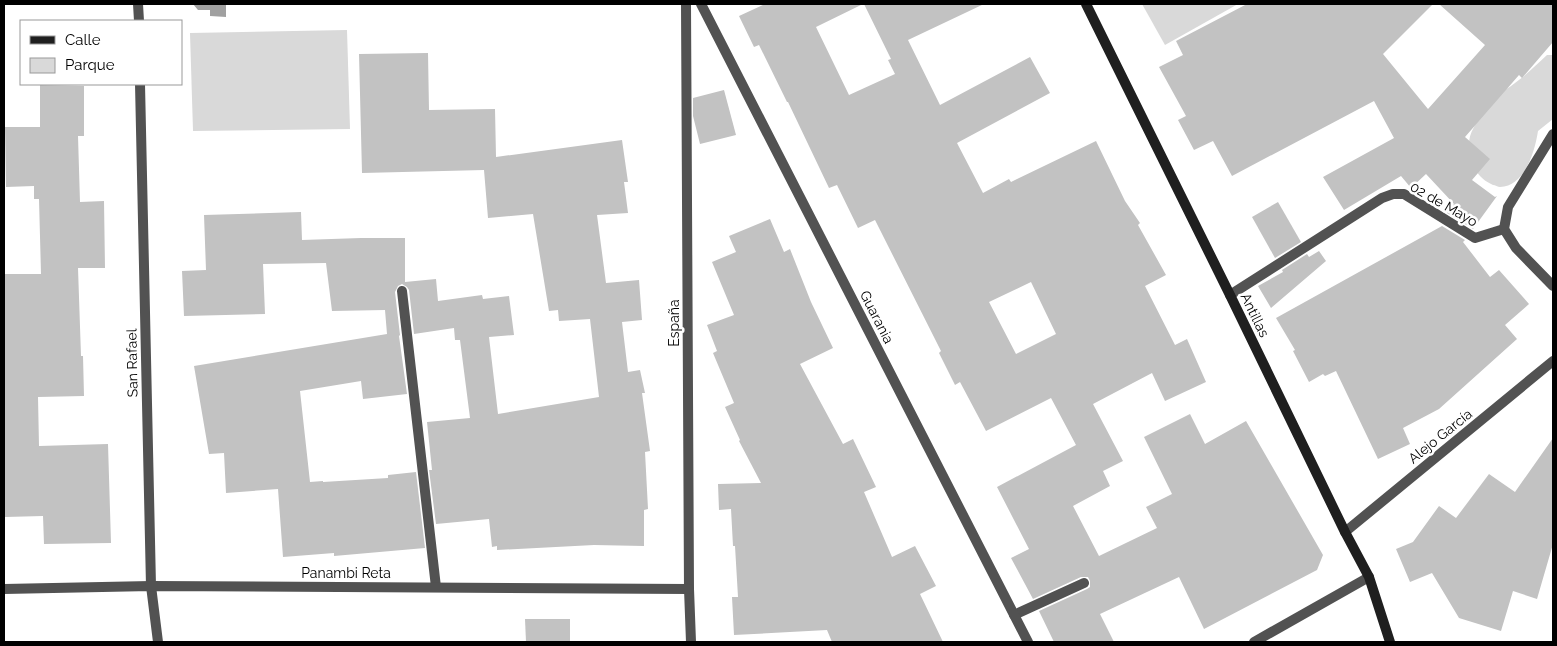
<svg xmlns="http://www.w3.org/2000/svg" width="1557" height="646" font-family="Raleway,sans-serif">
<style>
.green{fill:#d9d9d9}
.water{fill:#a0a0a0}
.building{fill:#c2c2c2;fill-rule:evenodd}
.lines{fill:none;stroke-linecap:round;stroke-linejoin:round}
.lane{stroke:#525252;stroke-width:10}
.street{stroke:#525252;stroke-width:10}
.secondary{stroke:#1f1f1f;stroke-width:10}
.labels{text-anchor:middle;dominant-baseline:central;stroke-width:5;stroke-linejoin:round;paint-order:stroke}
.street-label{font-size:14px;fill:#000;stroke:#fff}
</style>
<rect width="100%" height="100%" fill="#fff"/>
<g class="green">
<polygon points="1142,4 1238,4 1165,45"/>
<polygon points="347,30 350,129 193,131 190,33"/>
<path d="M1547,55H1553V119L1538,131C1535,151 1525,186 1500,187C1498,187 1495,185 1493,185C1471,176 1462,147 1474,127C1478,119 1489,102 1496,96C1502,91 1509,88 1515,83C1526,75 1536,65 1547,55Z"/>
</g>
<polygon class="water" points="193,4 226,4 226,17 210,16 210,10 198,10"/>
<g class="building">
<path d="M765,4H863L816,27L849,95L895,74L888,60L891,59L864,4H984L908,40L940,105L1030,57L1050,93L957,143L983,193L1009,179L1011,182L1096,141L1125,201L1140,223L1138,225L1166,275L1145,286L1175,345L1187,339L1206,382L1165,401L1152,373L1093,404L1123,461L1103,471L1110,486L1073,506L1099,556L1157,528L1146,507L1172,494L1144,437L1190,414L1205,444L1246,421L1323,555L1317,570L1204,629L1179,577L1100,614L1114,642H1054L1039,611L1087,589L1090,587V581L1088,577H1081L1033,599L1011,558L1029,549L997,487L1076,445L1051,398L986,431L960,382L955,385L939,353L941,351L875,220L858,228L837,185L829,188L788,102H787L759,45L754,47L739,16ZM1031,282L1056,334L1016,354L989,302Z"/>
<polygon points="1247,4 1433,4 1383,54 1428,109 1485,45 1439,4 1553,4 1553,42 1522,78 1519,75 1465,137 1490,159 1472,180 1495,197 1497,196 1473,229 1447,213 1454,204 1426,174 1411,188 1401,176 1344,210 1323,177 1394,138 1374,101 1232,176 1213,141 1194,150 1178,120 1186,116 1159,67 1183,55 1176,41"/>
<polygon points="428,53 429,110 495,109 496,157 622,140 628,182 624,182 628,213 597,215 606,283 639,280 642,320 622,322 628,372 640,370 645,393 642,393 650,451 645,452 648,509 644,510 644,546 594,545 497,550 497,546 492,547 489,519 436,524 429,470 432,470 427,422 470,418 460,340 455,340 454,328 414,334 409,290 407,287 402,284 398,286 395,292 400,335 399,336 407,394 363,399 361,381 300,391 310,482 323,481 323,482 388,478 388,475 416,472 425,548 334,556 334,553 283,557 278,489 226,493 224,453 209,454 194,366 387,334 385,310 332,311 326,263 263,264 265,314 184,316 182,271 206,270 204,215 301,212 302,240 361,238 405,238 405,282 436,279 438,301 482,295 483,299 509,296 514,335 489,337 498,414 599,397 590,319 559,321 558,310 549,311 533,214 488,218 484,170 362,173 359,54"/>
<polygon points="40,85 84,86 84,136 78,136 80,202 104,201 105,268 78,268 81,356 83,356 84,396 38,397 39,446 108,444 111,543 44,544 43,516 5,517 4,476 4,274 41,274 39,199 34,199 34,186 6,187 5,127 40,127"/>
<polygon points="724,90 736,135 700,144 693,116 693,98"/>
<polygon points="1278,202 1301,242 1275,258 1252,217"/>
<polygon points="770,219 784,252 790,249 811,302 833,348 800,364 843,444 853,439 876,487 864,492 892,557 915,546 936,586 920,594 943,642 832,642 827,630 734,635 732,597 738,597 735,546 733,546 731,509 719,510 718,484 761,483 739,441 740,440 725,407 734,403 713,353 717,351 707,325 734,315 712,262 736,252 729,236"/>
<polygon points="1442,226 1465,240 1463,242 1490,277 1499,270 1529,304 1505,325 1517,339 1439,409 1403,428 1410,444 1378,459 1336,371 1325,376 1323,374 1309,382 1293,351 1295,350 1276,318"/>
<polygon points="1319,251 1326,261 1271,308 1258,286 1283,272 1282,270 1307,254 1309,257"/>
<polygon points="1553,438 1553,544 1537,599 1513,591 1501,631 1459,618 1432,573 1410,582 1396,549 1413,542 1439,506 1456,518 1489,474 1515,492"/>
<polygon points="525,619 570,619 570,642 526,642"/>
</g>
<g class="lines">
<g class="lane">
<polyline points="1230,295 1382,198 1393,194 1404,194 1475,238 1504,229"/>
<polyline points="1014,615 1084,583"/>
</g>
<g class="street">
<polyline points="138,4 139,21"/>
<polyline points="686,4 689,589 691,642"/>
<polyline points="701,4 1028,642"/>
<polyline points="140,84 151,586 158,642"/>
<polyline points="1553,134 1508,207 1504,229 1516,248 1553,286"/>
<polyline points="402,291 436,587"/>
<polyline points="1345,532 1553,361"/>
<polyline points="4,589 151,586 689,589"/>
<polyline points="1254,642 1369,577"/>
</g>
<polyline class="secondary" points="1086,4 1230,295 1345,532 1369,577 1390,642"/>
</g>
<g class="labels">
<g class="street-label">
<text transform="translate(1444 204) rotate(30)">02 de Mayo</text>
<text transform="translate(1255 315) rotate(64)">Antillas</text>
<text transform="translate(877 317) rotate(63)">Guarania</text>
<text transform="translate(674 323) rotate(-90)">España</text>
<text transform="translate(132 363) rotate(-91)">San Rafael</text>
<text transform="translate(1440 436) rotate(-39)">Alejo García</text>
<text x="346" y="573">Panambi Reta</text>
</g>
</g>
<rect width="1557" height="646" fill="none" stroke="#000000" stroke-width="10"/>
<rect x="20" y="20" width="162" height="65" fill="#ffffff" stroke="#999999"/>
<rect x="30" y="36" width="25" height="8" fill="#1f1f1f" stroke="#999999"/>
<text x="65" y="45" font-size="15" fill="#000000">Calle</text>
<rect x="30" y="58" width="25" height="15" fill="#d9d9d9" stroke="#999999"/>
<text x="65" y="70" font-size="15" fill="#000000">Parque</text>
</svg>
